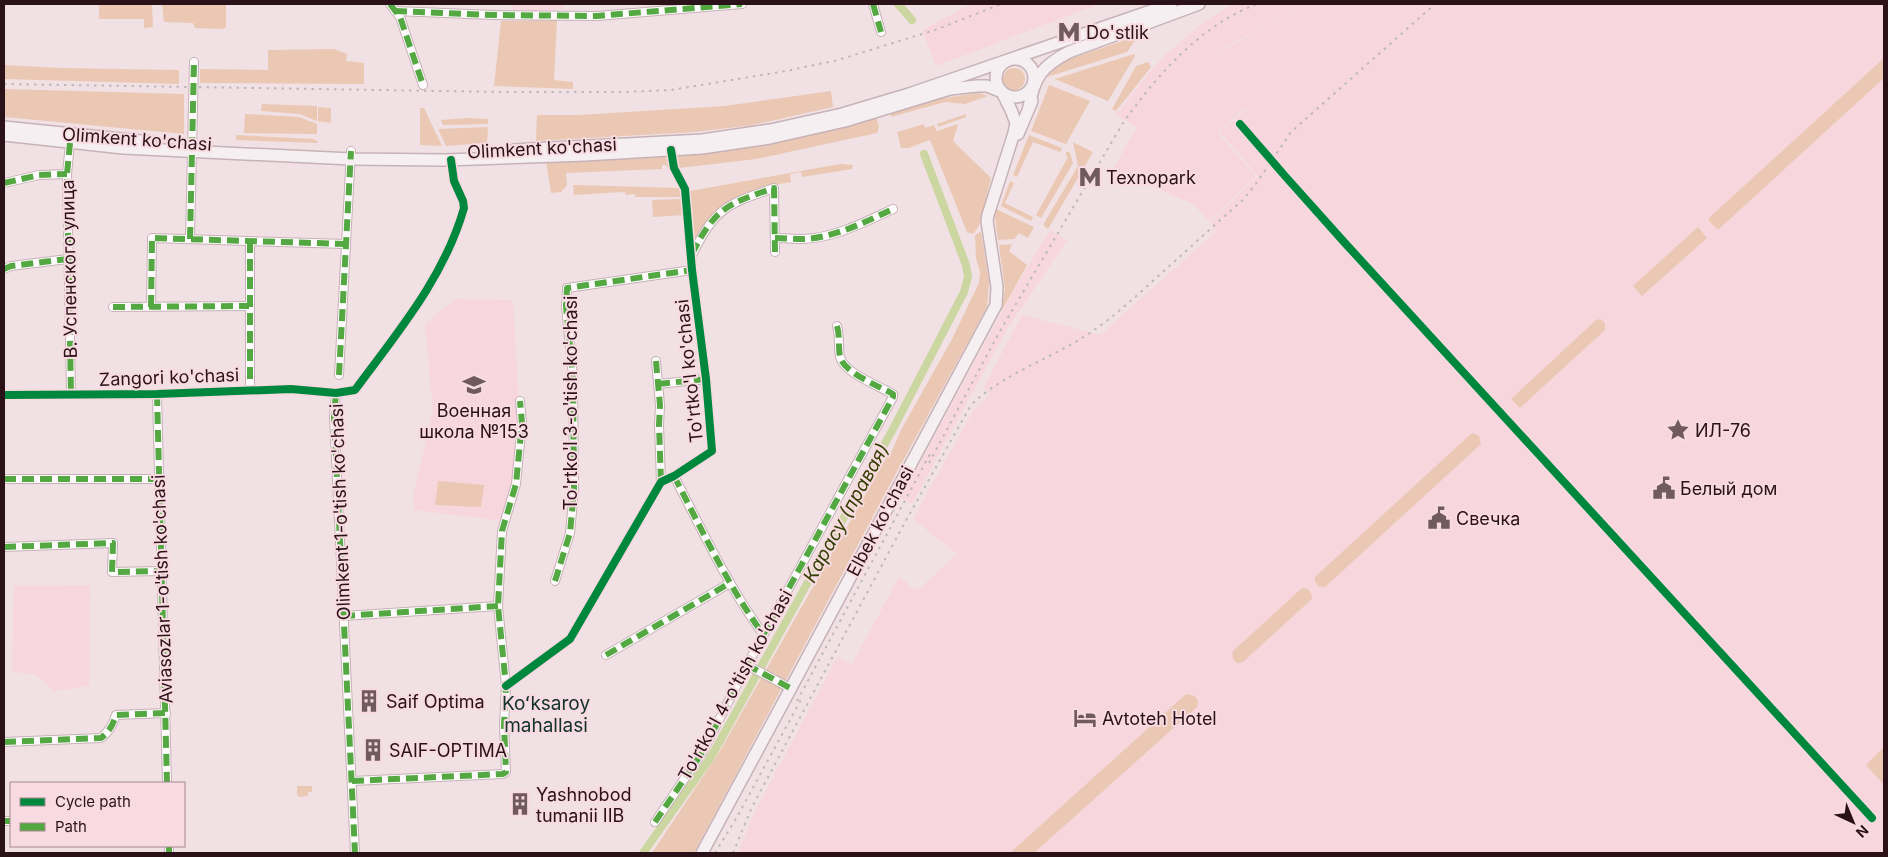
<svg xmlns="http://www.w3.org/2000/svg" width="1888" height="857" font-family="Inter,sans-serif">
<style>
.built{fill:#f8d6de}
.green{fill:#eac8b3}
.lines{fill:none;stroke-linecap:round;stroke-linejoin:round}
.canal{stroke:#cbd6a1;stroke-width:8}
.minor-casing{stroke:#c6b2b7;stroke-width:10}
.secondary-casing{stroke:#c6b2b7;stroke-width:14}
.minor{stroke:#fdfafb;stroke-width:8}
.secondary{stroke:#f6eff2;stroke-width:11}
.rail{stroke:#bdb8ba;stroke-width:2;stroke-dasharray:2.5 5;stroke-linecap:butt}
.quiet{stroke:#54a842;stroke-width:6;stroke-dasharray:12 6;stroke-linecap:butt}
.cycleway-casing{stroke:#f8dae1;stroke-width:11}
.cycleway{stroke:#00873e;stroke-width:8}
.labels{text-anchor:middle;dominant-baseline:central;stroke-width:4;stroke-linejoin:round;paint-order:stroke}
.poi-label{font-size:18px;fill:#2b1219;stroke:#f8dae1;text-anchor:start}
.street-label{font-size:18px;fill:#2b1219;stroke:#f8dae1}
.water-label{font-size:19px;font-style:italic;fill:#334004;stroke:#f8dae1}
.neighbourhood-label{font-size:19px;fill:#10312c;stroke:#f8dae1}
</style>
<rect width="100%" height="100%" fill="#f1e1e4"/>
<g class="built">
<polygon points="512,4 563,4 563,9 512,11"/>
<polygon points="971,4 1099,4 936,66 922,30"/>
<polygon points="1234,4 1304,4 1217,52 1224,60 1218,53 1305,4 1884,4 1884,807 1882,809 1884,811 1884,853 738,853 754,813 837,658 852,664 899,577 917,591 957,554 913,519 972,413 990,394 984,387 1022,315 1100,335 1216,232 1210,222 1258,176 1220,132 1246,109 1258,120 1245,107 1218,133 1256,176 1209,221 1193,204 1113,169 1137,127 1116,115 1148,74 1163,57 1204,22"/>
<polygon points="1050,230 1067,240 1004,334 912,504 901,498 1012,293"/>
<polygon points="455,299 513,300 520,425 511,486 502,521 415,510 413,496 433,411 425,324"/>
<polygon points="90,585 89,686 53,691 36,674 12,672 14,586"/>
</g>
<g class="green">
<polygon points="99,4 152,4 153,27 144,28 144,19 99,19"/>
<polygon points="162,4 226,4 226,27 223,29 195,28 193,23 164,22"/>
<polygon points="557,20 554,80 573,82 573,89 494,86 501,21"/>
<polygon points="1134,37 1136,39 1127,52 1047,77 1061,62"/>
<polygon points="334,49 347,54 346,61 364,63 364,84 200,83 200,69 268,70 268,50"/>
<polygon points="1134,54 1135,56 1108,101 1055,79"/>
<polygon points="1884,58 1884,78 1719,229 1716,228 1709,221 1709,218"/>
<polygon points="1148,62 1151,67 1116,111 1112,109 1136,66"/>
<polygon points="4,65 62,68 179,70 179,84 4,79"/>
<circle cx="1014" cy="79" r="11"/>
<polygon points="1049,85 1090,101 1066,144 1031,131"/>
<polygon points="4,89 184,94 184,134 4,117"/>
<polygon points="831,91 833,107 753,125 695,132 536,141 537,115 579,115 725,106"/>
<polygon points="979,93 988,96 965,104 945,102 891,117 891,114 936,99"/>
<polygon points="262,104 317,106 317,121 300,114 261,111"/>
<polygon points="318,107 331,108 331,123 318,121"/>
<polygon points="420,108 424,108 442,146 420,145"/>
<polygon points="245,114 299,117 317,124 317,134 244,133"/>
<polygon points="966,114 966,117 938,127 937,124"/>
<polygon points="469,118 488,119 488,124 443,125 441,120"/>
<path d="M874,118L877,119L879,127L877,133L756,159L679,168L675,154C743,149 808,137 874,118Z"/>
<polygon points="924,124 925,128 934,125 937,131 958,124 953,141 991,178 979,226 973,234 967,232 930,140 908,148 901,148 897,132"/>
<polygon points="488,127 487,143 446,146 438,129"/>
<polygon points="236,135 313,139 317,141 318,143 236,140"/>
<polygon points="1029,135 1062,148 1060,152 1033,142 1017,177 1013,175"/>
<polygon points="1073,142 1093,152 1048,229 1043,225 1078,166"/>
<polygon points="1068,151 1070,153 1073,163 1041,218 1036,215 1068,157 1065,154"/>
<polygon points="669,155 670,166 668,168 666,165 662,165 662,169 566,173 567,185 561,192 551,193 546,161"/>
<path d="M840,164L853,165L852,169L802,177L801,172L790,174L791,182C749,188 713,204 693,243L690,191Z"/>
<polygon points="1010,181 1014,183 1005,203 1033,217 1031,221 1001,206"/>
<polygon points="573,185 680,188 683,197 635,197 635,194 626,195 626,193 622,192 574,195"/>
<polygon points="683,199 684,215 653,217 652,200"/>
<polygon points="996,209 1034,227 1028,238 1019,233 1014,239 998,240 995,217"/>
<polygon points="1698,227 1707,238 1642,296 1633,286"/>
<polygon points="981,232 989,282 987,307 887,490 694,853 652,853 720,751 886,458 891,453 901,430 952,339 979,283 980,272 976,258 975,235"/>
<polygon points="1012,244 1009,251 1027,265 1001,312 1005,289 999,245"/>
<polygon points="1600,319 1605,323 1605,330 1520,408 1511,399 1596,320"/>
<polygon points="1472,433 1479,436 1481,444 1325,587 1318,586 1315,581 1315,577"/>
<polygon points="438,481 484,485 481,507 435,505"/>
<path d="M1302,588C1309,587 1312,593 1312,599L1243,662L1238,663C1233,661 1231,657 1233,651Z"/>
<polygon points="1186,694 1195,696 1198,701 1197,707 1034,853 1010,853"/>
<polygon points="1884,747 1884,785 1866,765"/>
<polygon points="297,786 312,786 312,792 308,792 308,796 300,797 297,795"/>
</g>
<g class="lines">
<g class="canal">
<polyline points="898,4 912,20"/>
<polyline points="643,853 711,757 893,429 964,292 968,277 966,265 924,154"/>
</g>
<defs>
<g id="minor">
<polyline points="390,4 400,17 423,85"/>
<polyline points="873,4 881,32"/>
<polyline points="395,11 494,15 597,16 742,4"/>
<polyline points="1240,124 1285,176 1344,242 1872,818"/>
<polyline points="70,143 67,174 71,394"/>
<polyline points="4,183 39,175 67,174"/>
<path d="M775,238C784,238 794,239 803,239C834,238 865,222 893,209"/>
<polyline points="190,239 194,62"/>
<polyline points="250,241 250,390"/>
<path d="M692,255C715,208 727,204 774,188L775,252"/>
<polyline points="4,269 11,266 68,259"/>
<polyline points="113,307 249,306"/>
<polyline points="151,307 152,238 346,244"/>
<polyline points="656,361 660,405 659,425 661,482"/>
<polyline points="339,375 351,151"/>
<polyline points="658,384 706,379"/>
<polyline points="336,393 334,416 355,853"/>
<polyline points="157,394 167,783"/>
<path d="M4,395L157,394L291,389L336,393L355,390C397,333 444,278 464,208L463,201L454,181L451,160"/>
<path d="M674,476C702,530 728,586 763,634"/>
<polyline points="4,479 159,479"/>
<polyline points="4,547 113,543 112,572 161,571"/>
<polyline points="555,581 570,533 574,490 573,377 566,306 567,288 692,270"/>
<polyline points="343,616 498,606"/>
<polyline points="606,655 730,583"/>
<polyline points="747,665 792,689"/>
<polyline points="506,686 570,639 661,482 674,476 712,451 706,379 692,270 685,189 674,168 671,150"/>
<path d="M4,742L101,738C109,732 113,725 116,715L166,713"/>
<polyline points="352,781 503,774 506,772 504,725 506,686 498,606 502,531 516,484 522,423 520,401"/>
<polyline points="4,821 11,821"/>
<path d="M655,822L702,753L747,665L893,397V394C879,386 844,373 840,357C838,346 840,336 837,326"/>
<polyline points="169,846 169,853"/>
</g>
<g id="secondary">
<circle cx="1015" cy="78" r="19"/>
<path d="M1029,107C1034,77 1042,66 1069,52L1199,4"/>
<polyline points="4,127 151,142"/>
<polyline points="1018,134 1032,101"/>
<path d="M4,135L123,148L351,159L445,160L585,155L702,148L770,138L845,121L950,89L977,86H987L1002,92L1011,110L1016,123L1014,133L988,215L987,221L997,287L996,305C897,488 801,671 702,853"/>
<polyline points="514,150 702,140 770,130 842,114 909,94 1171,4"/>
</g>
</defs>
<use href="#minor" class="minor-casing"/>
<use href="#secondary" class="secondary-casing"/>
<use href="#minor" class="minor"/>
<use href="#secondary" class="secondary"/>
<g class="rail">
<polyline points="4,84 504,92 625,92 671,90 786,71 838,60 935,30 1001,4"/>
<path d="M929,463L1000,331L1123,123C1157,75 1201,25 1257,4"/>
<polyline points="797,701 930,454"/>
<polyline points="715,853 737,817 803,696"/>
<path d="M733,853L752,807L904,524L971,405C1006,371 1055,358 1094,330C1116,315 1135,297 1155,279C1184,253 1213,226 1243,200L1258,181L1291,132L1435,4"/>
</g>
<g class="quiet">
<polyline points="390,4 400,17 423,85"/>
<polyline points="873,4 881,32"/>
<polyline points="395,11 494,15 597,16 742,4"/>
<polyline points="70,143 67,174 71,394"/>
<polyline points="4,183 39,175 67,174"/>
<path d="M775,238C784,238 794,239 803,239C834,238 865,222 893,209"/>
<polyline points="190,239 194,62"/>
<polyline points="250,241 250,390"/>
<path d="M692,254C715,208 727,204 774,188L775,252"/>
<polyline points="4,269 11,266 68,259"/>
<polyline points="113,307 249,306"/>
<polyline points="151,307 152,238 346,244"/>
<polyline points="656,361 660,405 659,425 661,482"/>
<polyline points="339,375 351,151"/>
<polyline points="658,384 706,379"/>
<polyline points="336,393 334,416 355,853"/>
<polyline points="157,394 167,783"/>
<path d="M674,476C702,530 728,586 763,634"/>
<polyline points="4,479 159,479"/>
<polyline points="4,547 113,543 112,572 161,571"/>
<polyline points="555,581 570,533 574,490 573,377 566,306 567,288 692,270"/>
<polyline points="343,616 498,606"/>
<polyline points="606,655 730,583"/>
<polyline points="747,665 792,689"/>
<path d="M4,742L101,738C109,732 113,725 116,715L166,713"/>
<polyline points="352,781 503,774 506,772 504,725 506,686 498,606 502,531 516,484 522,423 520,401"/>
<polyline points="4,821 11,821"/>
<path d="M655,822L702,753L747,665L893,397V394C879,386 844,373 840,357C838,346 840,336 837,326"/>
<polyline points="169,846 169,853"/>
</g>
<defs>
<g id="cycleway">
<polyline points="1240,124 1285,176 1344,242 1872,818"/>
<path d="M4,395L157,394L291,389L336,393L355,390C397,333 444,278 464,208L463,201L454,181L451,160"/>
<polyline points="506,686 570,639 661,482 674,476 712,451 706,379 692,270 685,189 674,168 671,150"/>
</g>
</defs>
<use href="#cycleway" class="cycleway-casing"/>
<use href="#cycleway" class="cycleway"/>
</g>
<defs>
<symbol id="metro-bare" viewBox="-9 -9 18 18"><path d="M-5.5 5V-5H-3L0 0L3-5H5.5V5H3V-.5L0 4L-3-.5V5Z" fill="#705a60" stroke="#f8dae1" stroke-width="2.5" paint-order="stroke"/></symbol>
<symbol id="school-bare" viewBox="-9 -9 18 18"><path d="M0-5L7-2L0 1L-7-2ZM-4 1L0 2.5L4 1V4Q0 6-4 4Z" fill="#705a60" stroke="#f8dae1" stroke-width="2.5" paint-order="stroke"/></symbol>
<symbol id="sight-bare" viewBox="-9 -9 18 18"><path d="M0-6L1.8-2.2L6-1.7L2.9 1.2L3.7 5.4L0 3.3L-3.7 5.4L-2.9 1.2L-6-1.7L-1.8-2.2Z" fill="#705a60" stroke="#f8dae1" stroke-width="2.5" paint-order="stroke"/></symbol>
<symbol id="civic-bare" viewBox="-9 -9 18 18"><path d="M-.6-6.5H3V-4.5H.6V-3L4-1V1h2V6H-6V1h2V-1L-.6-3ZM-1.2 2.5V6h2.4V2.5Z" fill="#705a60" stroke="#f8dae1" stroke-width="2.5" paint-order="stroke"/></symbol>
<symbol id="building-bare" viewBox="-9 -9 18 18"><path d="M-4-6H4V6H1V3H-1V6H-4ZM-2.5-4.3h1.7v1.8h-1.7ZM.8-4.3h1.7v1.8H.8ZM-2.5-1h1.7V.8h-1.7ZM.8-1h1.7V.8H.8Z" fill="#705a60" stroke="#f8dae1" stroke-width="2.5" paint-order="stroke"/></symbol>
<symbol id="hotel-bare" viewBox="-9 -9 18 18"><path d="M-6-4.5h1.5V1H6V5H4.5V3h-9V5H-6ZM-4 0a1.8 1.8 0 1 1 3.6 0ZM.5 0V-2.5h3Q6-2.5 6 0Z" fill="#705a60" stroke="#f8dae1" stroke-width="2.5" paint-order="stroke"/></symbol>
</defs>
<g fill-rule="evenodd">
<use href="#metro-bare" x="1053" y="16" width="32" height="32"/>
<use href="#metro-bare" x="1074" y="161" width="32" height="32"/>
<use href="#school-bare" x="458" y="369" width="32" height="32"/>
<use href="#sight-bare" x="1662" y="414" width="32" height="32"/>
<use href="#civic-bare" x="1648" y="472" width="32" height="32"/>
<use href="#civic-bare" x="1423" y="502" width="32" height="32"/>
<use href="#building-bare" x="353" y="685" width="32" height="32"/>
<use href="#hotel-bare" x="1069" y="702" width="32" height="32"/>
<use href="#building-bare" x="357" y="734" width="32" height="32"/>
<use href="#building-bare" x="504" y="788" width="32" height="32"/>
</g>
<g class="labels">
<g class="poi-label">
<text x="1086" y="32">Do'stlik</text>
<text x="1106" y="177">Texnopark</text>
<text x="474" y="410" text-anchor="middle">Военная<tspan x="474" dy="21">школа №153</tspan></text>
<text x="1695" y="430">ИЛ-76</text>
<text x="1680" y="488">Белый дом</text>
<text x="1456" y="518">Свечка</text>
<text x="386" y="701">Saif Optima</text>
<text x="1102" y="718">Avtoteh Hotel</text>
<text x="389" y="750">SAIF-OPTIMA</text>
<text x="536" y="794">Yashnobod<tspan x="536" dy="21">tumanii IIB</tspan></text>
</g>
<g class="street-label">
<text transform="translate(137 139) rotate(4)">Olimkent ko'chasi</text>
<text transform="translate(542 148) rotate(-3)">Olimkent ko'chasi</text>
<text transform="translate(69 269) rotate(-91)">В. Успенского улица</text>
<text transform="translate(689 371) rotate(-96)">To'rtko'l ko'chasi</text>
<text transform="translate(169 377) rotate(-2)">Zangori ko'chasi</text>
<text transform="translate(570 403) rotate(-90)">To'rtko'l 3-o'tish ko'chasi</text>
<text transform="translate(340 512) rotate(-92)">Olimkent 1-o'tish ko'chasi</text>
<text transform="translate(880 521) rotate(-62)">Elbek ko'chasi</text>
<text transform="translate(162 589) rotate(-92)">Aviasozlar 1-o'tish ko'chasi</text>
<text transform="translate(735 685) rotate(-61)">To'rtko'l 4-o'tish ko'chasi</text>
</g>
<g class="water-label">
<text transform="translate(846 513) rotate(-61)">Карасу (правая)</text>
</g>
<g class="neighbourhood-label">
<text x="546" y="703">Koʻksaroy<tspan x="546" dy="22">mahallasi</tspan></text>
</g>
</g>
<rect width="1888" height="857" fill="none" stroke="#2b1219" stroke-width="10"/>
<rect x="10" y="782" width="175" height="65" fill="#f8dae1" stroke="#a68a91"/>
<rect x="20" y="798" width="25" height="8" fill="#00873e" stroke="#a68a91"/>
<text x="55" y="807" font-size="15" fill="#2b1219">Cycle path</text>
<rect x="20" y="823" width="25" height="8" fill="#54a842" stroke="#a68a91"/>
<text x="55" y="832" font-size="15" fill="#2b1219">Path</text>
<g transform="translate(1853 822) rotate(136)" stroke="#f8dae1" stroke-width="4" paint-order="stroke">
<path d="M0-4L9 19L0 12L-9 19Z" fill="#2b1219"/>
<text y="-8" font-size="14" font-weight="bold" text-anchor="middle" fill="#2b1219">N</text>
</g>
</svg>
